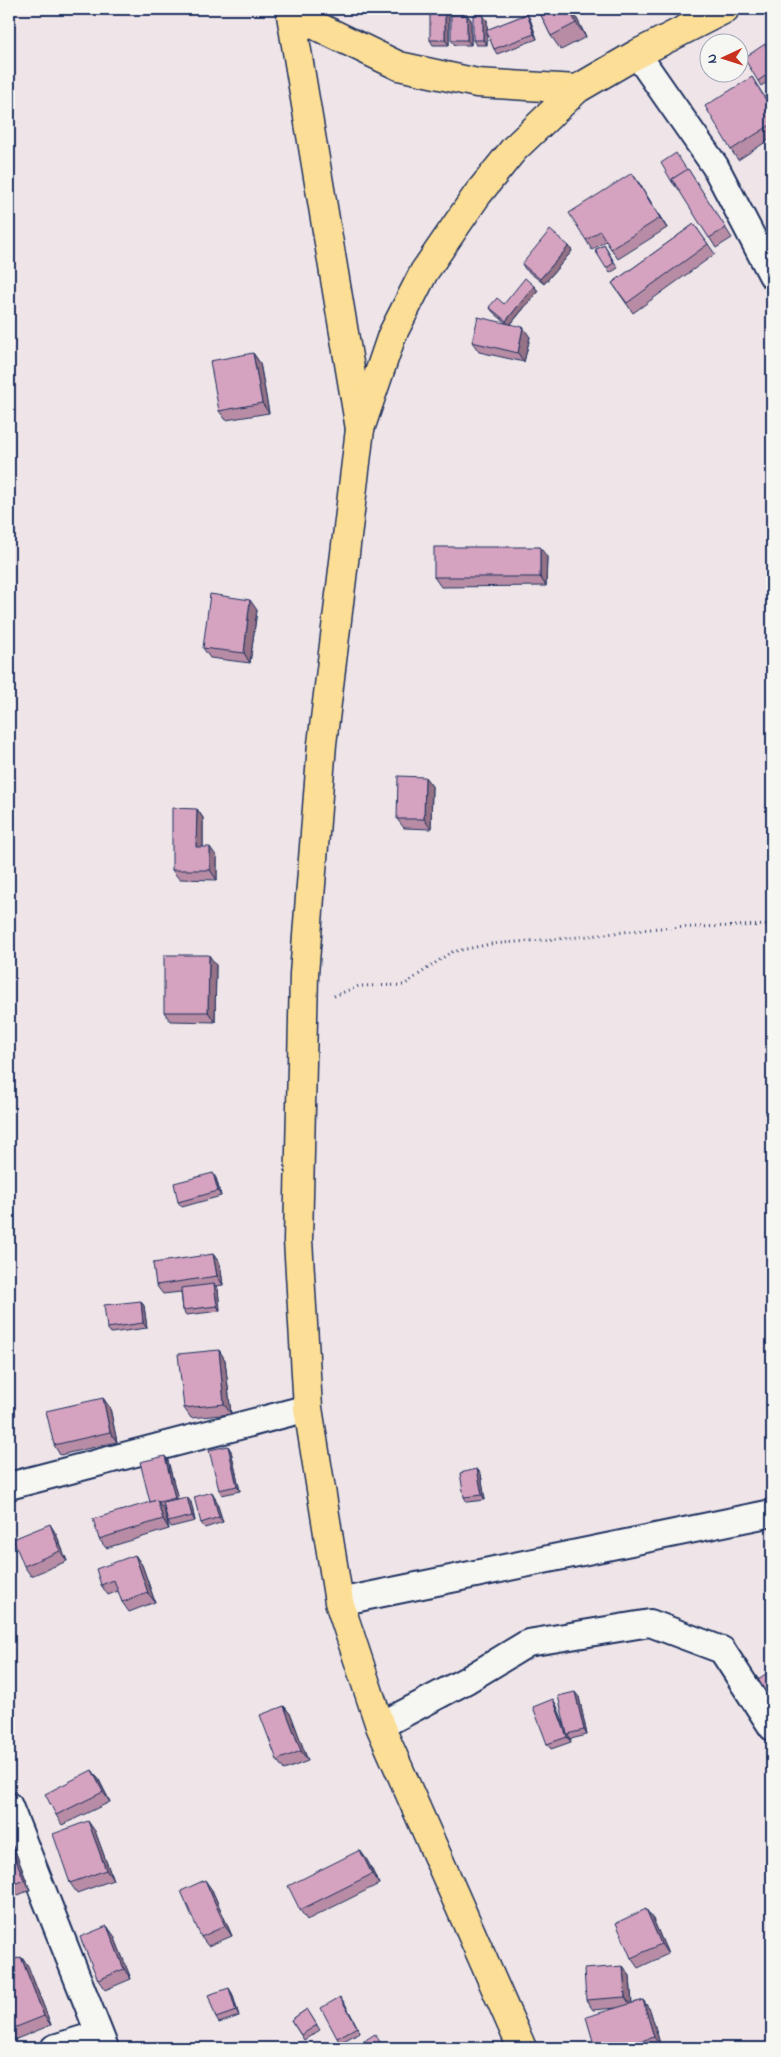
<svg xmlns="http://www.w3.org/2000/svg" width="781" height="2057" font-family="'Indie Flower',sans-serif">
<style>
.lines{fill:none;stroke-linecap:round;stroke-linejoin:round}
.minor-casing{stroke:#1b2f5e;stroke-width:30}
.primary-casing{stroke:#1b2f5e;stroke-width:31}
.trunk-casing{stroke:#1b2f5e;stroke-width:31}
.path{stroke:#1b2f5e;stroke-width:3;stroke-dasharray:1 4;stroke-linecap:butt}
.minor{stroke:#f6f6f2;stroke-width:26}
.primary{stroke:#fcde96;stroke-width:28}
.trunk{stroke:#fcde96;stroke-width:28}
.wall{fill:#b78ca4;stroke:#1b2f5e}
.shaded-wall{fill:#957286;stroke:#1b2f5e}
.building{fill:#d5a3bf;stroke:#1b2f5e}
</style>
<rect width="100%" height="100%" fill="#efe5e8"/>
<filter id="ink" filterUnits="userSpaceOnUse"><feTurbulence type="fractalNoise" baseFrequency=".02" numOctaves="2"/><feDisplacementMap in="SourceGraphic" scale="10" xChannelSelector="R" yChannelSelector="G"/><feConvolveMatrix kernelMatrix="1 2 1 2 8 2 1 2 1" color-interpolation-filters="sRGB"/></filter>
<g filter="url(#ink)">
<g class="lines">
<defs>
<g id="minor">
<polyline points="637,54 715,166 772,275"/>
<polyline points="9,1486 308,1408"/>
<polyline points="339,1602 772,1513"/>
<polyline points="380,1726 467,1680 528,1643 650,1623 722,1650 772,1727"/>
<polyline points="9,1806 105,2048"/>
<polyline points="54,2048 99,2034"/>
</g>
<g id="primary">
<polyline points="290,9 360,429"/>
<polyline points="292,14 399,66 477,83 577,89"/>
</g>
<polyline id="trunk" points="522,2048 380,1726 339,1602 308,1408 298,1240 304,974 322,744 360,429 392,335 424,272 477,195 514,149 577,89 637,54 725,9"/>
</defs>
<use href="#minor" class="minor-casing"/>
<use href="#primary" class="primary-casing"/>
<use href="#trunk" class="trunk-casing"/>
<polyline class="path" points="334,996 359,986 404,985 451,952 491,944 580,937 659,928 772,925"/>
<use href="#minor" class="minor"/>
<use href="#primary" class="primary"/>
<use href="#trunk" class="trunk"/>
</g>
<g class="wall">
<polygon points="538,9 588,9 575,15 586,37 561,50 551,36"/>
<polygon points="527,14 530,19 537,39 497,54 494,49 487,31 487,45 476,45 473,40 487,20 487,30"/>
<polygon points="467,15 471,20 471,45 455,45 451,40"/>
<polygon points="449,16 449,45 433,45 430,40"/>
<polygon points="772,55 772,79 761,86 758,81"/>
<polygon points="752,77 772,109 772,138 738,160 731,150"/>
<polygon points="688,169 732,238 716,248 677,186 676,187 672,182"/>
<polygon points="639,183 667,228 618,259 606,241 592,250 586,240"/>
<polygon points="694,224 715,254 633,313 612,283"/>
<polygon points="604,245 618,268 610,273 595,250"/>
<polygon points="569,246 572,251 544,284 525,269 522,264"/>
<polygon points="534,286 538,291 511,324 530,337 524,362 479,352 472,342 506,323 493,312 489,307 504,304"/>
<polygon points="253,353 260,363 269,413 226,420 219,411"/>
<polygon points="547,557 546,586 441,587 434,577"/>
<polygon points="257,610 250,663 210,658 203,648"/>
<polygon points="432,786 431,829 404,828 397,819"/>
<polygon points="197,809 203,818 203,847 217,857 217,880 179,879 172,870"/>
<polygon points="216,965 215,1022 170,1021 164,1012"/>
<polygon points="216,1178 221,1196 182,1207 178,1202"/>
<polygon points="213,1254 220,1264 223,1285 216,1286 218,1289 220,1311 186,1315 183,1310 181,1292 163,1294 156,1285"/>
<polygon points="141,1301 144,1306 147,1328 111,1333 107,1328"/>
<polygon points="219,1350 225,1360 231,1414 191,1418 184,1408"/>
<polygon points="103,1398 110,1408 117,1442 60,1455 54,1445"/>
<polygon points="228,1446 231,1451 240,1491 222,1495 219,1490"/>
<polygon points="165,1456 168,1461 178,1499 191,1502 195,1521 171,1527 168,1522 164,1506 162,1507 164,1509 169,1529 106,1548 99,1539 150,1502"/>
<polygon points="477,1469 481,1474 485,1500 467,1502 464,1497"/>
<polygon points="215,1497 223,1522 205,1528 201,1523"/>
<polygon points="56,1534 67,1561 31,1576 24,1566"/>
<polygon points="135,1555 142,1565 155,1602 129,1612 122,1602 118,1591 108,1595 101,1585"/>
<polygon points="579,1697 587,1735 571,1739 568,1735 571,1742 551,1749 547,1744 556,1704 567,1732"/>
<polygon points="284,1706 291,1715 308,1761 284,1770 277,1760"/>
<polygon points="92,1770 99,1780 110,1802 62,1825 56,1815"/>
<polygon points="95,1831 113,1880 77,1893 70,1883"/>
<polygon points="9,1841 14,1848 30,1890 9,1899"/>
<polygon points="367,1860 379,1884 307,1920 300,1910"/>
<polygon points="212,1890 232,1936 208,1946 201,1937"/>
<polygon points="653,1919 668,1954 638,1968 631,1958"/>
<polygon points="107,1926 114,1936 131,1979 105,1990 98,1980"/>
<polygon points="21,1957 28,1966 51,2025 9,2042 9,1961"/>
<polygon points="623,1966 630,1976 632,2004 643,2000 650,2010 661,2047 657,2048 595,2048 616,2008 593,2010 586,2000"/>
<polygon points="232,1993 239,2016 219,2023 216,2018"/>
<polygon points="344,2002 360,2032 340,2043 337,2038"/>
<polygon points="307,2009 320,2030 304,2040 291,2020"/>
</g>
<g class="shaded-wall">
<polygon points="569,9 571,9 575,15 586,37 576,23"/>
<polygon points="445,11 449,16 449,45 445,40"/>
<polygon points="527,14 530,19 537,39 534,34"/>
<polygon points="467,15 471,20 471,45 467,40"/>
<polygon points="483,15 487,20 487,45 483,40"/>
<polygon points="632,173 639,183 667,228 660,218"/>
<polygon points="569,246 572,251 544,284 540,279"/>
<polygon points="534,286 538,291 509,326 506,321"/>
<polygon points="523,327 530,337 524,362 518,353"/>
<polygon points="253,353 260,363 269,413 262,403"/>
<polygon points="540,547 547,557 546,586 540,577"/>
<polygon points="250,600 257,610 250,663 244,653"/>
<polygon points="425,777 432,786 431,829 424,819"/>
<polygon points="197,809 203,818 203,857 196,847"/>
<polygon points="210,847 217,857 217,880 210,870"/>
<polygon points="209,955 216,965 215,1022 208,1012"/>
<polygon points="213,1173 216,1178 221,1196 218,1191"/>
<polygon points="213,1254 220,1264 223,1285 217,1276"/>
<polygon points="214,1284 218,1289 220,1311 217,1306"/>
<polygon points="141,1301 144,1306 147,1328 143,1323"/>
<polygon points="219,1350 225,1360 231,1414 224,1404"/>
<polygon points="103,1398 110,1408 117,1442 110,1432"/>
<polygon points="228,1446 231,1451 240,1491 237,1486"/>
<polygon points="165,1456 168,1461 179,1503 175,1498"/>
<polygon points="477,1469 481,1474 485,1500 482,1495"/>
<polygon points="212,1492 215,1497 223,1522 219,1517"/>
<polygon points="187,1497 191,1502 195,1521 192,1516"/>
<polygon points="157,1500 164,1509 169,1529 163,1519"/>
<polygon points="50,1524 56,1534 67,1561 60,1551"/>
<polygon points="135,1555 142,1565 155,1602 148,1593"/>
<polygon points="575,1692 579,1697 587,1735 584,1730"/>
<polygon points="553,1699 556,1704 571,1742 567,1737"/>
<polygon points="284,1706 291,1715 308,1761 301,1751"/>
<polygon points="92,1770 99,1780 110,1802 103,1792"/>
<polygon points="88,1821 95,1831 113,1880 106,1870"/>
<polygon points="9,1841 14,1848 30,1890 24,1880 9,1843"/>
<polygon points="360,1850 367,1860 379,1884 372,1874"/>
<polygon points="205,1880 212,1890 232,1936 225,1926"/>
<polygon points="646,1909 653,1919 668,1954 661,1944"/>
<polygon points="107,1926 114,1936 131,1979 124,1969"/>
<polygon points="21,1957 28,1966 51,2025 44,2016"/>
<polygon points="623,1966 630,1976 632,2007 625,1997"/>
<polygon points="229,1988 232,1993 239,2016 236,2011"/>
<polygon points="340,1997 344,2002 360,2032 357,2027"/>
<polygon points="643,2000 650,2010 661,2047 654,2037"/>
</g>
<g class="building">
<polygon points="538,9 569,9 576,23 551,36"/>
<rect x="430" y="11" width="15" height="29"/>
<polygon points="527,14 534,34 494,49 486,30"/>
<rect x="451" y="15" width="16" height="25"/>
<rect x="473" y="15" width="10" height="25"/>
<polygon points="765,44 772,56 772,71 758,81 744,58"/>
<polygon points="752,77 772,110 772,124 731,150 705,106"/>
<polygon points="676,153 687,170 672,179 673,181 672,182 661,163"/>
<polygon points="688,169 726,228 709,238 672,179"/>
<polygon points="632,173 660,218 611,249 600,231 586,240 569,213"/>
<polygon points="694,224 708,244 627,303 612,283"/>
<polygon points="550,230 569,246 540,279 522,264"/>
<polygon points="604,245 614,263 606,268 595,250"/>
<polygon points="525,278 534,286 506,321 489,307 497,298 504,304"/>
<polygon points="478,317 523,327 518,353 472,342"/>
<polygon points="253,353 262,403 219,411 210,361"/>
<rect x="434" y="547" width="106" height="30"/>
<polygon points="210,594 250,600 244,653 203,648"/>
<polygon points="398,776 425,777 424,819 397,819"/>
<polygon points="172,808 197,809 196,847 210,847 210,870 172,870"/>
<polygon points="164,955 209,955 208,1012 164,1012"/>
<polygon points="213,1173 218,1191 178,1202 174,1183"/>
<polygon points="213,1254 217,1276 156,1285 153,1263"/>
<polygon points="214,1284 217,1306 183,1310 181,1288"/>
<polygon points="141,1301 143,1323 107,1328 104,1305"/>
<polygon points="219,1350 224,1404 184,1408 178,1354"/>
<polygon points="103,1398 110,1432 54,1445 46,1411"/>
<polygon points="228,1446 237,1486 219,1490 209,1450"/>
<polygon points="165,1456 175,1498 159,1502 157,1500 150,1502 140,1462"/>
<polygon points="477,1469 482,1495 464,1497 460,1473"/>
<polygon points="212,1492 219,1517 201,1523 194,1497"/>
<polygon points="187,1497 192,1516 168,1522 163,1502"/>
<polygon points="157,1500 163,1519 99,1539 93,1519"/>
<polygon points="50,1524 60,1551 24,1566 13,1539"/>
<polygon points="135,1555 148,1593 122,1602 114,1580 101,1585 96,1569"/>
<polygon points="772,1670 772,1702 758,1679"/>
<polygon points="575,1692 584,1730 567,1734 558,1696"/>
<polygon points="553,1699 567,1737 547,1744 533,1707"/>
<polygon points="284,1706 301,1751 277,1760 260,1715"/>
<polygon points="92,1770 103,1792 56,1815 45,1794"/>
<polygon points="88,1821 106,1870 70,1883 53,1834"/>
<polygon points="9,1843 24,1880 9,1886"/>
<polygon points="360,1850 372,1874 300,1910 288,1886"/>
<polygon points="205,1880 225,1926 201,1937 181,1891"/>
<polygon points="646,1909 661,1944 631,1958 616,1923"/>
<polygon points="107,1926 124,1969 98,1980 80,1937"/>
<polygon points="21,1957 44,2016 9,2030 9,1961"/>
<polygon points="623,1966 625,1997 586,2000 584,1969"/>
<polygon points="229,1988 236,2011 216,2018 208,1995"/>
<polygon points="340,1997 357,2027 337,2038 321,2008"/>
<polygon points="643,2000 654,2037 617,2048 595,2048 586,2017"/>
<polygon points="307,2009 317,2025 301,2035 291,2020"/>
<polygon points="375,2034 384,2048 353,2048"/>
</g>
</g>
<rect width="781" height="2057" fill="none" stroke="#f6f6f2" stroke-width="30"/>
<rect x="15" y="15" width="751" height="2027" fill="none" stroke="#1b2f5e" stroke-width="2" filter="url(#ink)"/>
<g transform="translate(724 58) rotate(266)"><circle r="24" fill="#f6f6f2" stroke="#9ea6b7"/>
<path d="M0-4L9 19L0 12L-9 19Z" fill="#c8321e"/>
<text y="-8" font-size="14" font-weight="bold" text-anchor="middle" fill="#1b2f5e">N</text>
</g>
</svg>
